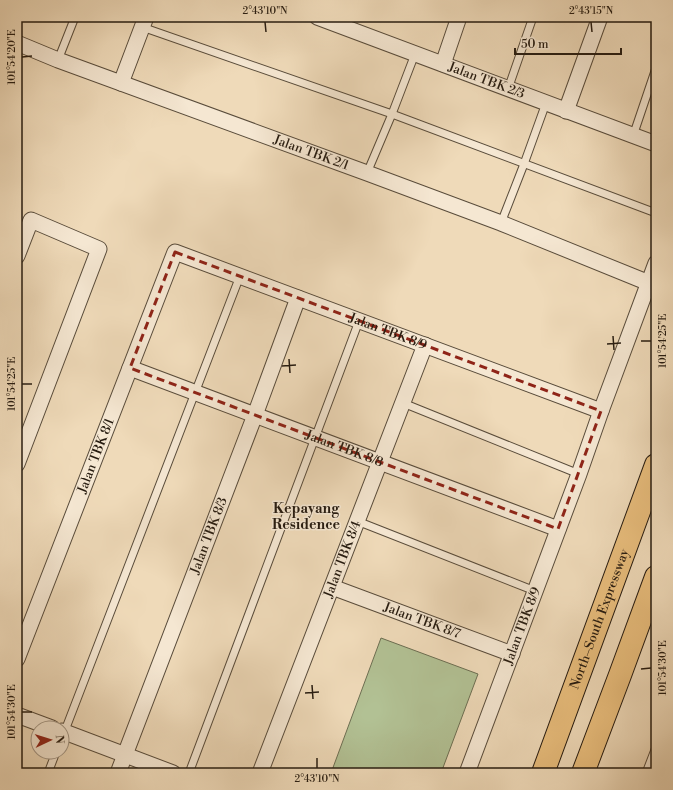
<svg xmlns="http://www.w3.org/2000/svg" width="673" height="790" font-family="'Libre Bodoni',serif">
<style>
.grass{fill:#b2c194;stroke:#6c6e52}
.lines{fill:none;stroke-linecap:round;stroke-linejoin:round}
.service-casing{stroke:#594c3b;stroke-width:9}
.minor-casing{stroke:#594c3b;stroke-width:17}
.motorway-casing{stroke:#271c11;stroke-width:24}
.service{stroke:#f5e7d2;stroke-width:7}
.minor{stroke:#f5e7d2;stroke-width:15}
.motorway{stroke:#e8bd7c;stroke-width:22}
.marked{fill:none;stroke:#8f2418;stroke-width:3;stroke-dasharray:8 5;stroke-linejoin:round}
.ticks{fill:none;stroke:#271c11;stroke-width:1.5}
.labels{text-anchor:middle;dominant-baseline:central;stroke-width:3;stroke-linejoin:round;paint-order:stroke}
.street-label{font-size:13px;fill:#271c11;stroke:#f5e7d2}
.neighbourhood-label{font-size:14px;font-weight:bold;fill:#271c11;stroke:#f5e7d2}
.neatline{fill:none;stroke:#271c11;stroke-width:1.5}
.ticks-label{font-size:10px;text-anchor:middle;fill:#271c11}
</style>
<rect width="100%" height="100%" fill="#efdab9"/>
<filter id="stains"><feTurbulence type="fractalNoise" baseFrequency=".005" numOctaves="4"/><feColorMatrix values="0 0 0 0 .2 0 0 0 0 .09 0 0 0 0 .02 0 0 0 .5 -.17"/></filter>
<radialGradient id="worn" r=".72"><stop offset=".6" stop-color="#630" stop-opacity="0"/><stop offset="1" stop-color="#630" stop-opacity=".3"/></radialGradient>
<polygon class="grass" points="381,638 478,674 441,773 331,773"/>
<g class="lines">
<defs>
<g id="service">
<polyline points="142,27 392,114 656,213"/>
<polyline points="58,60 75,17"/>
<polyline points="508,89 533,17"/>
<polyline points="633,136 656,68"/>
<polyline points="367,173 392,114 415,54"/>
<polyline points="501,223 524,164 546,103"/>
<polyline points="403,403 579,474"/>
<polyline points="357,521 535,591"/>
<polyline points="64,733 240,276"/>
<polyline points="48,773 56,752"/>
<polyline points="189,773 359,321"/>
<polyline points="646,773 656,747"/>
</g>
<g id="minor">
<path id="s1" d="M317,17L656,144"/>
<path id="s2" d="M17,43L58,60L367,173L501,223L649,283"/>
<polyline points="443,64 459,17"/>
<polyline points="121,83 146,17"/>
<polyline points="566,111 600,17"/>
<polyline points="17,256 31,220 99,249 17,464"/>
<path id="s3" d="M130,368L558,529"/>
<path id="s4" d="M332,587L512,654"/>
<path id="s5" d="M17,659L175,252L601,411"/>
<polyline points="17,715 52,728"/>
<polyline points="62,731 173,773"/>
<path id="s6" d="M118,773L255,415L298,298"/>
<path id="s7" d="M260,773L425,345"/>
<path id="s8" d="M467,773L579,474L601,411L656,263"/>
</g>
<g id="motorway">
<path id="s9" d="M543,773L656,465"/>
<polyline points="583,773 620,675 656,577"/>
</g>
</defs>
<use href="#service" class="service-casing"/>
<use href="#minor" class="minor-casing"/>
<use href="#motorway" class="motorway-casing"/>
<use href="#service" class="service"/>
<use href="#minor" class="minor"/>
<use href="#motorway" class="motorway"/>
</g>
<path class="marked" d="M175,252L601,411L558,529L130,368Z"/>
<path class="ticks" d="M265,22L266,32M591,22L592,32M22,57L32,56M613,336L614,350M641,341H651M607,344L621,343M289,359L290,373M282,366L296,365M22,384H32M641,669L651,668M312,685L313,699M305,693L319,692M22,712H32M317,758V768"/>
<g class="labels">
<g class="street-label">
<text stroke="none"><textPath href="#s1" startOffset="181">Jalan TBK 2/3</textPath></text>
<text stroke="none"><textPath href="#s2" startOffset="314">Jalan TBK 2/1</textPath></text>
<text stroke="none"><textPath href="#s5" startOffset="664">Jalan TBK 8/9</textPath></text>
<text stroke="none"><textPath href="#s3" startOffset="229">Jalan TBK 8/8</textPath></text>
<text stroke="none"><textPath href="#s5" startOffset="218">Jalan TBK 8/1</textPath></text>
<text stroke="none"><textPath href="#s6" startOffset="254">Jalan TBK 8/3</textPath></text>
<text stroke="none"><textPath href="#s7" startOffset="229">Jalan TBK 8/4</textPath></text>
<text stroke="none"><textPath href="#s9" startOffset="164">North–South Expressway</textPath></text>
<text stroke="none"><textPath href="#s4" startOffset="96">Jalan TBK 8/7</textPath></text>
<text stroke="none"><textPath href="#s8" startOffset="157">Jalan TBK 8/9</textPath></text>
</g>
<g class="neighbourhood-label">
<text x="306" y="509">Kepayang<tspan x="306" dy="16">Residence</tspan></text>
</g>
</g>
<rect width="673" height="790" fill="none" stroke="#efdab9" stroke-width="44"/>
<g transform="translate(50 740) rotate(86)"><circle r="19" fill="#f5e7d2" stroke="#a39685"/>
<path d="M0-3L7 15L0 10L-7 15Z" fill="#8f2418"/>
<text y="-6" font-size="11" font-weight="bold" text-anchor="middle" fill="#271c11">N</text>
</g>
<path d="M515 48v6h106v-6" fill="none" stroke="#271c11" stroke-width="2"/>
<text x="521" y="48" font-size="12" fill="#271c11" stroke="#f5e7d2" stroke-width="3" paint-order="stroke">50 m</text>
<rect x="22" y="22" width="629" height="746" class="neatline"/>
<g class="ticks-label">
<text x="265" y="14">2°43'10"N</text>
<text x="591" y="14">2°43'15"N</text>
<text transform="translate(11 57) rotate(-90)" y="4">101°54'20"E</text>
<text transform="translate(662 341) rotate(-90)" y="4">101°54'25"E</text>
<text transform="translate(11 384) rotate(-90)" y="4">101°54'25"E</text>
<text transform="translate(662 668) rotate(-90)" y="4">101°54'30"E</text>
<text transform="translate(11 712) rotate(-90)" y="4">101°54'30"E</text>
<text x="317" y="782">2°43'10"N</text>
</g>
<rect width="100%" height="100%" filter="url(#stains)"/>
<rect width="100%" height="100%" fill="url(#worn)"/>
</svg>
